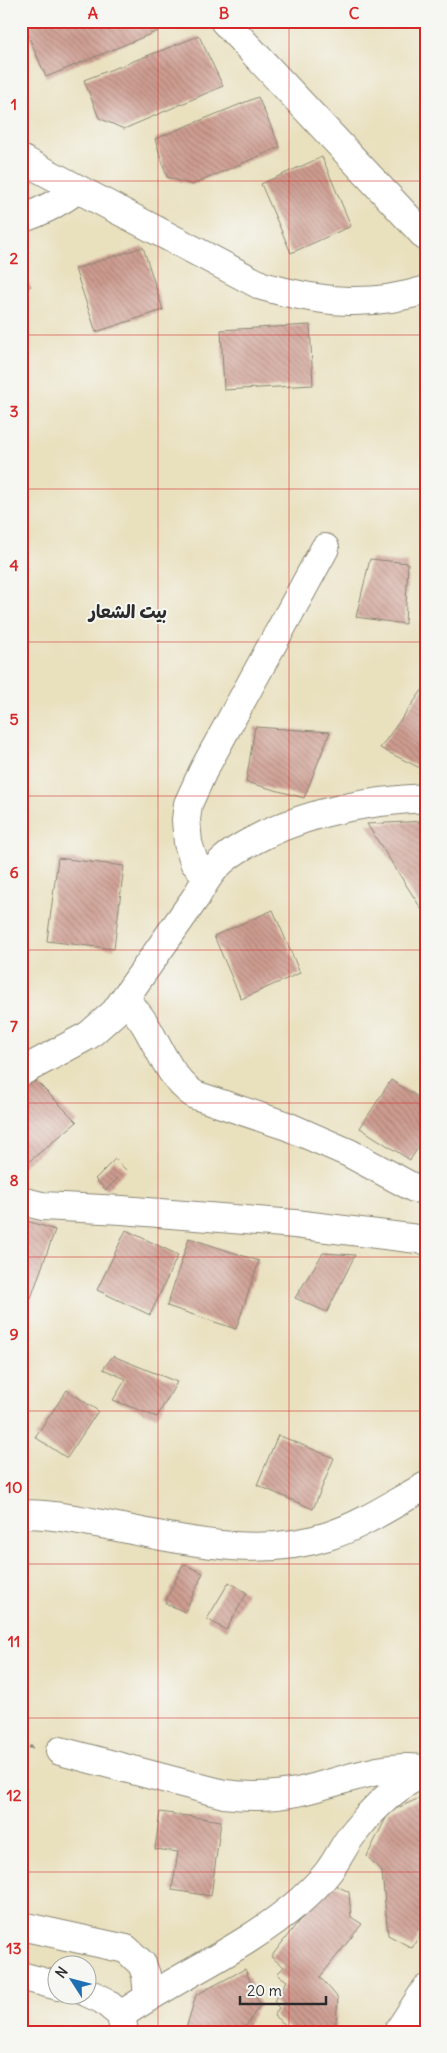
<svg xmlns="http://www.w3.org/2000/svg" width="447" height="2053" font-family="Delius,'Playpen Sans Arabic',sans-serif">
<style>
.building{fill:url(#building-back-hatch)}
.lines{fill:none;stroke-linecap:round;stroke-linejoin:round}
.minor-casing{stroke:#8a8674;stroke-width:30}
.path{stroke:#8a8674;stroke-width:3;stroke-dasharray:4 4;stroke-linecap:butt}
.minor{stroke:#fff;stroke-width:28}
.grid{fill:none;stroke:#d62828;stroke-width:1;stroke-opacity:0.55}
.labels{text-anchor:middle;dominant-baseline:central;stroke-width:4;stroke-linejoin:round;paint-order:stroke}
.quarter-label{font-size:18px;font-weight:bold;fill:#2b2b2b;stroke:#f6f6f2}
.neatline{fill:none;stroke:#d62828;stroke-width:2}
.grid-label{font-size:16px;text-anchor:middle;font-weight:bold;fill:#d62828}
</style>
<defs>
<pattern id="building-back-hatch" width="6" height="6" patternUnits="userSpaceOnUse" patternTransform="scale(1.25)"><rect width="6" height="6" fill="#ce9c90"/><path d="M-1 5l2 2M0 0l6 6M5-1l2 2" fill="none" stroke="#a77f76"/></pattern>
</defs>
<rect width="100%" height="100%" fill="#f6f6f2"/>
<filter id="ink" filterUnits="userSpaceOnUse"><feTurbulence type="fractalNoise" baseFrequency=".02" numOctaves="2"/><feDisplacementMap in="SourceGraphic" scale="10" xChannelSelector="R" yChannelSelector="G"/><feConvolveMatrix kernelMatrix="1 2 1 2 8 2 1 2 1" color-interpolation-filters="sRGB"/></filter>
<filter id="wash" filterUnits="userSpaceOnUse"><feTurbulence type="fractalNoise" baseFrequency=".0096" numOctaves="4" result="noise"/><feDisplacementMap in="SourceGraphic" scale="20" xChannelSelector="R" yChannelSelector="G"/><feGaussianBlur stdDeviation="1.12" result="paint"/><feColorMatrix in="noise" values="0 0 0 0 0 0 0 0 0 0 0 0 0 0 0 0 0 1.4 0 .05"/><feComposite in="paint" operator="in"/></filter>
<g filter="url(#wash)">
<rect width="100%" height="100%" fill="#e9e0be"/>
<g id="blocks">
<g class="building">
<polygon points="42,21 154,21 158,31 46,77 25,28"/>
<polygon points="199,36 223,86 124,129 99,118 84,80"/>
<polygon points="258,97 280,147 192,185 167,177 155,139"/>
<polygon points="322,157 351,226 291,253 261,184"/>
<polygon points="143,247 163,310 96,332 75,269"/>
<polygon points="21,276 31,286 21,293"/>
<polygon points="310,325 313,385 224,390 221,330"/>
<polygon points="370,559 408,563 405,624 356,617"/>
<polygon points="426,685 426,771 380,748"/>
<polygon points="255,727 330,732 304,798 246,782"/>
<polygon points="426,821 426,916 367,824"/>
<polygon points="58,858 124,866 114,949 47,941"/>
<polygon points="273,910 300,973 241,999 214,936"/>
<polygon points="32,1077 77,1122 21,1168 21,1085"/>
<polygon points="391,1080 426,1102 426,1136 410,1160 360,1128"/>
<polygon points="115,1159 126,1170 106,1190 95,1179"/>
<polygon points="21,1219 55,1230 31,1298 21,1295"/>
<polygon points="126,1230 178,1255 150,1315 97,1290"/>
<polygon points="189,1238 259,1261 236,1329 167,1306"/>
<polygon points="323,1253 355,1255 327,1312 295,1298"/>
<polygon points="113,1356 177,1382 157,1417 113,1400 126,1379 103,1369"/>
<polygon points="67,1390 98,1411 67,1458 35,1437"/>
<polygon points="278,1435 334,1458 313,1509 257,1485"/>
<polygon points="183,1564 203,1573 185,1612 165,1603"/>
<polygon points="229,1582 247,1593 226,1630 207,1619"/>
<polygon points="426,1795 426,1924 412,1948 388,1935 382,1872 367,1856 389,1812"/>
<polygon points="160,1812 221,1821 211,1896 172,1890 178,1852 155,1849"/>
<polygon points="329,1882 349,1892 351,1917 362,1924 320,1977 338,1998 335,2032 295,2032 274,2016 279,2008 274,2001 287,1981 277,1974 284,1967 271,1957"/>
<polygon points="245,1969 260,2005 242,2032 185,2032 196,1995"/>
</g>
</g>
</g>
<g filter="url(#ink)">
<use href="#blocks" fill-opacity="0" stroke="#8a8674" stroke-width="1"/>
<g class="lines">
<defs>
<g id="minor">
<polyline points="224,21 426,237"/>
<path d="M21,159L262,286C319,302 368,308 426,290"/>
<path d="M21,219C42,212 60,202 78,189"/>
<polyline points="208,877 194,862 188,843 186,820 188,804 203,771 325,548"/>
<path d="M125,998C132,1007 140,1016 146,1026C160,1050 171,1079 195,1095L287,1126L349,1153L414,1188L426,1190"/>
<path d="M21,1072L89,1035L115,1012L196,897C203,884 210,872 221,862C234,850 250,842 266,834C317,810 370,801 426,798"/>
<polyline points="21,1201 42,1206 122,1210 295,1224 426,1240"/>
<path d="M21,1514C46,1514 72,1518 96,1523C173,1537 252,1561 328,1536C363,1525 394,1503 426,1486"/>
<path d="M60,1751L224,1794C249,1797 272,1797 297,1792C335,1784 389,1761 426,1770"/>
<polyline points="21,1926 126,1949 142,1964 146,1975 148,1997"/>
<polyline points="21,1976 58,1986"/>
<polyline points="88,1993 103,2000 121,2015 124,2032"/>
<path d="M121,2015C180,1975 246,1948 300,1901C311,1891 323,1880 331,1868C340,1855 346,1841 356,1830C374,1807 399,1784 426,1772"/>
<polyline points="398,2032 426,1989"/>
</g>
</defs>
<use href="#minor" class="minor-casing"/>
<polyline class="path" points="21,1747 33,1747"/>
<use href="#minor" class="minor"/>
</g>
</g>
<path class="grid" d="M158,21V2032M289,21V2032M21,181H426M21,335H426M21,489H426M21,642H426M21,796H426M21,950H426M21,1103H426M21,1257H426M21,1411H426M21,1564H426M21,1718H426M21,1872H426"/>
<g class="labels">
<g class="quarter-label">
<text x="128" y="611">بيت الشعار</text>
</g>
</g>
<rect width="447" height="2053" fill="none" stroke="#f6f6f2" stroke-width="55"/>
<g transform="translate(72 1980) rotate(306)"><circle r="24" fill="#f6f6f2" stroke="#a5a5a2"/>
<path d="M0-4L9 19L0 12L-9 19Z" fill="#1f6fb2"/>
<text y="-8" font-size="14" font-weight="bold" text-anchor="middle" fill="#2b2b2b">N</text>
</g>
<path d="M240 1996v8h86v-8" fill="none" stroke="#2b2b2b" stroke-width="2.5"/>
<text x="247" y="1996" font-size="15" fill="#2b2b2b" stroke="#f6f6f2" stroke-width="4" paint-order="stroke">20 m</text>
<rect x="28" y="28" width="392" height="1998" class="neatline"/>
<g class="grid-label">
<text x="93" y="19">A</text>
<text x="224" y="19">B</text>
<text x="354" y="19">C</text>
<text x="14" y="110">1</text>
<text x="14" y="264">2</text>
<text x="14" y="417">3</text>
<text x="14" y="571">4</text>
<text x="14" y="725">5</text>
<text x="14" y="878">6</text>
<text x="14" y="1032">7</text>
<text x="14" y="1186">8</text>
<text x="14" y="1340">9</text>
<text x="14" y="1493">10</text>
<text x="14" y="1647">11</text>
<text x="14" y="1801">12</text>
<text x="14" y="1954">13</text>
</g>
</svg>
